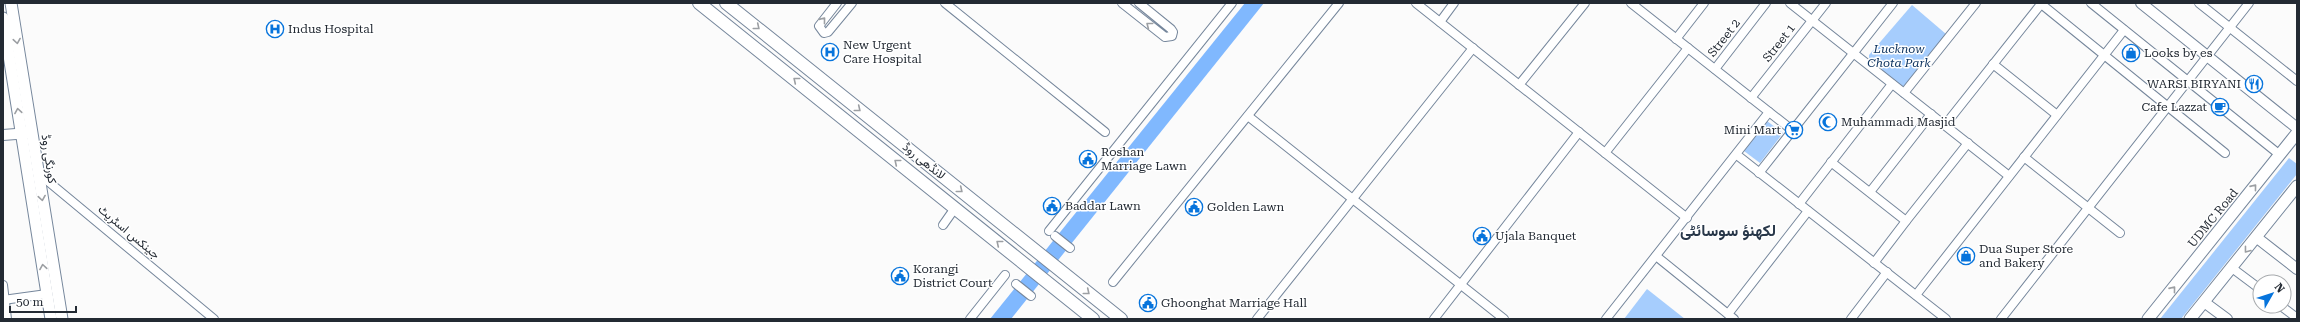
<svg xmlns="http://www.w3.org/2000/svg" width="2300" height="322" font-family="'Roboto Serif',Vazirmatn,serif">
<style>
.green{fill:#a6cdfd}
.water{fill:#80b8fe}
.lines{fill:none;stroke-linecap:round;stroke-linejoin:round}
.minor-casing{stroke:#76879c;stroke-width:10}
.tertiary-casing{stroke:#76879c;stroke-width:12}
.secondary-casing{stroke:#76879c;stroke-width:13}
.primary-casing{stroke:#76879c;stroke-width:14}
.minor{stroke:#fff;stroke-width:8}
.tertiary{stroke:#fff;stroke-width:10}
.secondary{stroke:#fff;stroke-width:11}
.primary{stroke:#fff;stroke-width:12}
.oneway{stroke:#9c9fa3}
.labels{text-anchor:middle;dominant-baseline:central;stroke-width:3;stroke-linejoin:round;paint-order:stroke}
.poi-label{font-size:12px;fill:#232a33;stroke:#fff;text-anchor:start}
.street-label{font-size:12px;fill:#232a33;stroke:#fff}
.park-label{font-size:12px;font-style:italic;fill:#0f3561;stroke:#fff}
.district-label{font-size:16px;font-weight:bold;fill:#283749;stroke:#fff}
</style>
<rect width="100%" height="100%" fill="#fbfbfb"/>
<g class="green">
<polygon points="1912,5 1946,34 1899,92 1869,68 1869,55"/>
<polygon points="1767,121 1783,133 1760,163 1744,151"/>
<polygon points="2289,158 2297,164 2297,174 2181,319 2160,319"/>
<polygon points="1647,289 1685,319 1624,319"/>
</g>
<polygon class="water" points="1245,3 1264,3 1011,319 990,319"/>
<g class="lines">
<defs>
<g id="minor">
<polyline points="837,3 819,26 824,33 828,32 852,3"/>
<polyline points="945,3 1105,132"/>
<polyline points="1122,3 1165,37 1172,36 1173,32 1171,29 1139,3"/>
<polyline points="1416,3 1687,218"/>
<polyline points="1631,3 1792,130"/>
<polyline points="1790,3 2009,176"/>
<polyline points="2040,3 2225,153"/>
<polyline points="2091,3 2280,155"/>
<polyline points="2199,3 2297,81"/>
<polyline points="1440,22 1454,3"/>
<polyline points="1676,39 1704,3"/>
<polyline points="1993,64 2057,115"/>
<polyline points="1715,69 1766,3"/>
<polyline points="1519,85 1585,3"/>
<polyline points="1904,93 1976,3"/>
<polyline points="1751,98 1826,3"/>
<polyline points="1248,116 1504,319"/>
<polyline points="1945,125 2041,4"/>
<polyline points="1605,153 1688,48"/>
<polyline points="1737,155 1946,319"/>
<polyline points="2024,157 2120,233"/>
<polyline points="1831,162 1906,221 1874,263"/>
<polyline points="38,173 214,319"/>
<polyline points="1759,173 1893,3"/>
<polyline points="1870,192 1931,114"/>
<polyline points="1799,204 1892,84"/>
<polyline points="1906,221 1968,143"/>
<polyline points="943,225 955,208"/>
<polyline points="1049,231 1232,3"/>
<polyline points="1055,236 1070,248"/>
<polyline points="1656,256 1734,319"/>
<polyline points="2232,268 2260,289"/>
<polyline points="1113,282 1339,3"/>
<polyline points="1016,284 1031,296"/>
<polyline points="3,285 7,319"/>
<polyline points="1916,295 2124,30"/>
<polyline points="3,300 47,294"/>
<polyline points="2281,306 2297,318"/>
<polyline points="1728,314 1808,211"/>
<polyline points="970,319 1005,275"/>
<polyline points="1257,319 1473,48"/>
<polyline points="1434,319 1579,132"/>
<polyline points="1606,319 1769,112"/>
<polyline points="1851,319 1887,272"/>
<polyline points="2001,319 2249,3"/>
</g>
<g id="tertiary">
<polyline points="2141,3 2297,128"/>
<polyline points="3,135 29,133"/>
<polyline points="2256,237 2297,269"/>
<polyline points="2204,302 2227,319"/>
</g>
<g id="secondary">
<polyline points="11,3 62,319"/>
<polyline points="3,18 51,319"/>
<polyline points="2148,319 2297,133"/>
<polyline points="2190,319 2297,186"/>
</g>
<g id="primary">
<polyline points="699,3 1093,319"/>
<polyline points="726,3 1121,319"/>
</g>
</defs>
<use href="#minor" class="minor-casing"/>
<use href="#tertiary" class="tertiary-casing"/>
<use href="#secondary" class="secondary-casing"/>
<use href="#primary" class="primary-casing"/>
<use href="#minor" class="minor"/>
<use href="#tertiary" class="tertiary"/>
<use href="#secondary" class="secondary"/>
<use href="#primary" class="primary"/>
</g>
<defs><path id="oneway-chevron" d="M-2-3.5L2.5 0L-2 3.5" fill="none" stroke-width="1.6" stroke-linecap="round" stroke-linejoin="round"/></defs>
<g class="oneway">
<use href="#oneway-chevron" transform="translate(823 20) rotate(-51)"/>
<use href="#oneway-chevron" transform="translate(1149 25) rotate(-142)"/>
<use href="#oneway-chevron" transform="translate(757 27) rotate(39)"/>
<use href="#oneway-chevron" transform="translate(17 41) rotate(81)"/>
<use href="#oneway-chevron" transform="translate(796 80) rotate(-141)"/>
<use href="#oneway-chevron" transform="translate(858 109) rotate(39)"/>
<use href="#oneway-chevron" transform="translate(18 111) rotate(-99)"/>
<use href="#oneway-chevron" transform="translate(897 162) rotate(-141)"/>
<use href="#oneway-chevron" transform="translate(2254 187) rotate(-51)"/>
<use href="#oneway-chevron" transform="translate(960 190) rotate(39)"/>
<use href="#oneway-chevron" transform="translate(42 198) rotate(81)"/>
<use href="#oneway-chevron" transform="translate(999 243) rotate(-141)"/>
<use href="#oneway-chevron" transform="translate(2247 250) rotate(128)"/>
<use href="#oneway-chevron" transform="translate(43 267) rotate(-99)"/>
<use href="#oneway-chevron" transform="translate(2173 289) rotate(-51)"/>
<use href="#oneway-chevron" transform="translate(1087 292) rotate(39)"/>
</g>
<defs>
<symbol id="hospital-ring" viewBox="-11 -11 22 22"><circle r="9.5" fill="#fff" stroke="#0774dc" stroke-width="1.5"/><path d="M-5-5h3v3.5h4V-5h3V5h-3V1.5h-4V5h-3Z" fill="#0774dc"/></symbol>
<symbol id="shop-ring" viewBox="-11 -11 22 22"><circle r="9.5" fill="#fff" stroke="#0774dc" stroke-width="1.5"/><path d="M-5-2.5h2.3a2.7 3.5 0 0 1 5.4 0H5L5.5 6h-11ZM-1.5-2.5h3a1.5 2.3 0 0 0-3 0Z" fill="#0774dc"/></symbol>
<symbol id="restaurant-ring" viewBox="-11 -11 22 22"><circle r="9.5" fill="#fff" stroke="#0774dc" stroke-width="1.5"/><path d="M-5-6h1v4h1v-4h1v4h1v-4h1v5L-1.5 .5V6h-2V.5L-5-1ZM5-6V6H3V1.5H1.5Q1.5-4 5-6Z" fill="#0774dc"/></symbol>
<symbol id="cafe-ring" viewBox="-11 -11 22 22"><circle r="9.5" fill="#fff" stroke="#0774dc" stroke-width="1.5"/><path d="M-5.5-4.5H6V0H3Q3 3.5 0 3.5H-2.5Q-5.5 3.5-5.5 0ZM3-3.2v2h1.7v-2ZM-6 4.5H4V6H-6Z" fill="#0774dc"/></symbol>
<symbol id="mosque-ring" viewBox="-11 -11 22 22"><circle r="9.5" fill="#fff" stroke="#0774dc" stroke-width="1.5"/><path d="M3.5-4.9A6 6 0 1 0 3.5 4.9A5 5 0 1 1 3.5-4.9Z" fill="#0774dc"/></symbol>
<symbol id="supermarket-ring" viewBox="-11 -11 22 22"><circle r="9.5" fill="#fff" stroke="#0774dc" stroke-width="1.5"/><path d="M-6-5.5h2.5l.6 2H6L4.5 2H-2.5L-4.4-4H-6ZM-1.5 3.2a1.3 1.3 0 1 0 .1 0ZM3 3.2a1.3 1.3 0 1 0 .1 0Z" fill="#0774dc"/></symbol>
<symbol id="civic-ring" viewBox="-11 -11 22 22"><circle r="9.5" fill="#fff" stroke="#0774dc" stroke-width="1.5"/><path d="M-.6-6.5H3V-4.5H.6V-3L4-1V1h2V6H-6V1h2V-1L-.6-3ZM-1.2 2.5V6h2.4V2.5Z" fill="#0774dc"/></symbol>
</defs>
<g fill-rule="evenodd">
<use href="#hospital-ring" x="265" y="19" width="20" height="20"/>
<use href="#hospital-ring" x="820" y="42" width="20" height="20"/>
<use href="#shop-ring" x="2121" y="43" width="20" height="20"/>
<use href="#restaurant-ring" x="2244" y="74" width="20" height="20"/>
<use href="#cafe-ring" x="2210" y="97" width="20" height="20"/>
<use href="#mosque-ring" x="1818" y="112" width="20" height="20"/>
<use href="#supermarket-ring" x="1784" y="120" width="20" height="20"/>
<use href="#civic-ring" x="1078" y="149" width="20" height="20"/>
<use href="#civic-ring" x="1042" y="196" width="20" height="20"/>
<use href="#civic-ring" x="1184" y="197" width="20" height="20"/>
<use href="#civic-ring" x="1472" y="226" width="20" height="20"/>
<use href="#shop-ring" x="1956" y="246" width="20" height="20"/>
<use href="#civic-ring" x="890" y="266" width="20" height="20"/>
<use href="#civic-ring" x="1138" y="293" width="20" height="20"/>
</g>
<g class="labels">
<g class="poi-label">
<text x="288" y="29">Indus Hospital</text>
<text x="843" y="45">New Urgent<tspan x="843" dy="14">Care Hospital</tspan></text>
<text x="2144" y="53">Looks by es</text>
<text x="2241" y="84" text-anchor="end">WARSI BIRYANI</text>
<text x="2207" y="107" text-anchor="end">Cafe Lazzat</text>
<text x="1841" y="122">Muhammadi Masjid</text>
<text x="1781" y="130" text-anchor="end">Mini Mart</text>
<text x="1101" y="152">Roshan<tspan x="1101" dy="14">Marriage Lawn</tspan></text>
<text x="1065" y="206">Baddar Lawn</text>
<text x="1207" y="207">Golden Lawn</text>
<text x="1495" y="236">Ujala Banquet</text>
<text x="1979" y="249">Dua Super Store<tspan x="1979" dy="14">and Bakery</tspan></text>
<text x="913" y="269">Korangi<tspan x="913" dy="14">District Court</tspan></text>
<text x="1161" y="303">Ghoonghat Marriage Hall</text>
</g>
<g class="street-label">
<text transform="translate(1724 38) rotate(-52)">Street 2</text>
<text transform="translate(1779 43) rotate(-52)">Street 1</text>
<text transform="translate(49 159) rotate(82)">کورنگی روڈ</text>
<text transform="translate(924 161) rotate(39)">لانڈھی روڈ</text>
<text transform="translate(2213 218) rotate(-51)">UDMC Road</text>
<text transform="translate(129 232) rotate(40)">جینکس اسٹریٹ</text>
</g>
<g class="park-label">
<text x="1899" y="49">Lucknow<tspan x="1899" dy="14">Chota Park</tspan></text>
</g>
<g class="district-label">
<text x="1728" y="230">لکھنؤ سوسائٹی</text>
</g>
</g>
<rect width="2300" height="322" fill="none" stroke="#232a33" stroke-width="8"/>
<g transform="translate(2272 294) rotate(51)"><circle r="19" fill="#ffffff" stroke="#a7aaad"/>
<path d="M0-3L7 15L0 10L-7 15Z" fill="#0774dc"/>
<text y="-6" font-size="11" font-weight="bold" text-anchor="middle" fill="#232a33">N</text>
</g>
<path d="M10 306v6h66v-6" fill="none" stroke="#232a33" stroke-width="2"/>
<text x="16" y="306" font-size="12" fill="#232a33" stroke="#ffffff" stroke-width="3" paint-order="stroke">50 m</text>
</svg>
